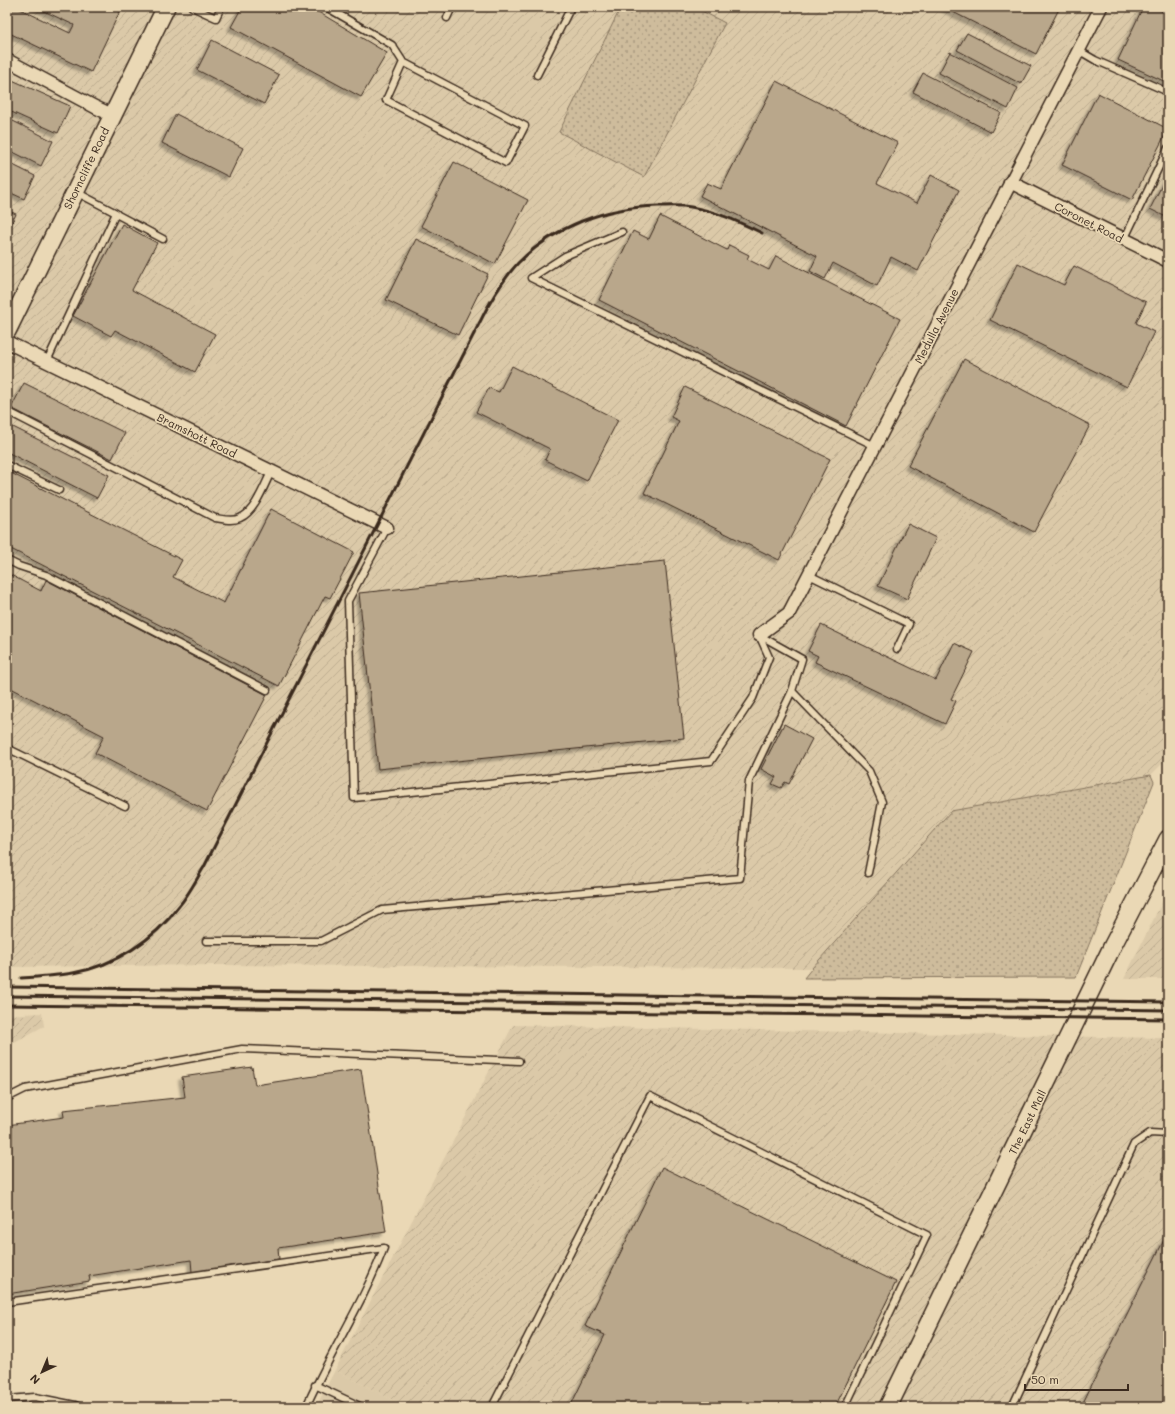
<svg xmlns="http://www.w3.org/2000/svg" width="1175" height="1414" font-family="Mali,sans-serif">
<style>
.built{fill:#dbc9a8}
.industrial{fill:url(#industrial-furrows)}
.grass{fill:url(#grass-dots);stroke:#84735d}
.building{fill:#b9a78b;stroke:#3b2a1e;filter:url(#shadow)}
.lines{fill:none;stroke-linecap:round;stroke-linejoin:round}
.lane-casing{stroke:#3b2a1e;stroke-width:9}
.street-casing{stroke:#3b2a1e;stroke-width:15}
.secondary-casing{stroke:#3b2a1e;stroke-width:20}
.lane{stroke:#ead8b5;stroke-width:6}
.street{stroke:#ead8b5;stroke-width:12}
.secondary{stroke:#ead8b5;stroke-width:17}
.rail{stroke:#3b2a1e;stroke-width:3}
.labels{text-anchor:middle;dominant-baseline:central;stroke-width:3.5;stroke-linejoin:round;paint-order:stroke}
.street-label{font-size:11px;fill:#3b2a1e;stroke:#ead8b5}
</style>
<defs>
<pattern id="industrial-furrows" width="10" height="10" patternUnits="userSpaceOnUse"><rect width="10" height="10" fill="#dbc9a8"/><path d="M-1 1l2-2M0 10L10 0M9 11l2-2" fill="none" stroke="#bdad90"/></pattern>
<pattern id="grass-dots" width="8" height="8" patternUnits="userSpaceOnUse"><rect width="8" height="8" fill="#cebc9c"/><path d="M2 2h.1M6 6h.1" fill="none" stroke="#a8997f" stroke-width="1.8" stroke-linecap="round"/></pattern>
<filter id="shadow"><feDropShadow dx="-3.5" dy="3.5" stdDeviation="1" flood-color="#0004"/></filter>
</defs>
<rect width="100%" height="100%" fill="#ead8b5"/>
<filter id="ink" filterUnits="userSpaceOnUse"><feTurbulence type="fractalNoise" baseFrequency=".025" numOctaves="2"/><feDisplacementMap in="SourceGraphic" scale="8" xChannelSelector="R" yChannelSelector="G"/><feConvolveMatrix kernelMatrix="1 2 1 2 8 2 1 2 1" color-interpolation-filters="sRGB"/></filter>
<g filter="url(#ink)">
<polygon class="built" points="335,1370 406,1407 316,1407"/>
<g class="industrial">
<polygon points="7,7 1168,7 1168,758 1151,775 951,811 812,968 219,965 7,967"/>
<polygon points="1168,890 1168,979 1124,979"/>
<polygon points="42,1013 44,1026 7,1046 7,1015"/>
<polygon points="513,1025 1100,1037 1168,1038 1168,1407 406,1407 335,1370"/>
</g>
<g class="grass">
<polygon points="621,7 694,7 725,23 644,177 559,132"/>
<polygon points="1151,775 1154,782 1076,977 804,978 812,968 951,811"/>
</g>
<g class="building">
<polygon points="7,7 16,7 70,33 74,25 35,7 122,7 91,72 7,32"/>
<polygon points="242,7 310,7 387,53 361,97 231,27"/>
<polygon points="943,7 1060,7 1036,54"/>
<polygon points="1143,7 1154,7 1168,14 1168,83 1118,60"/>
<polygon points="967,33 1031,66 1021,84 957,50"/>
<polygon points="212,40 279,75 264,104 197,70"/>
<polygon points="950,52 1018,88 1008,109 939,73"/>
<polygon points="923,73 1001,113 991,132 913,92"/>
<polygon points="10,79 70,106 58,133 7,110 7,85"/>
<polygon points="776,81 898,143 877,183 917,203 931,175 959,190 918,271 891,257 877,286 833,263 825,279 810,271 817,256 700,196 707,183 721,189"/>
<polygon points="1098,93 1168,129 1132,200 1062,165"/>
<polygon points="176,114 243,148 229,177 162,143"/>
<polygon points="7,118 53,141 41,166 7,149"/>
<polygon points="7,162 35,176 24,199 7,191"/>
<polygon points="454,162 528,200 495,264 421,226"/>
<polygon points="1168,173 1168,218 1150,209"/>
<polygon points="7,210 16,214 7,234"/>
<polygon points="660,216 727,250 729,245 749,255 747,259 769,270 776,256 900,319 846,426 599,300 633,231 649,239"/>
<polygon points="122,224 157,243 132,290 215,334 195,372 115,330 111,336 73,316"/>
<polygon points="416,239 488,274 458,335 386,300"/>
<polygon points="1018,263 1064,285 1074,266 1146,302 1136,323 1154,332 1127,387 990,320"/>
<polygon points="964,359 1090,425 1034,532 908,466"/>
<polygon points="512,366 618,420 587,481 545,460 550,449 476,412 489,388 499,392"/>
<polygon points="24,383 125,433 112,459 11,408"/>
<polygon points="685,387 830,459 779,560 644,493 679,421 671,417"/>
<polygon points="7,424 109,475 97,498 7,452"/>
<polygon points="7,471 182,560 173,577 224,603 271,509 354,552 330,598 325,596 279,686 7,547"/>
<polygon points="908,524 936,538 907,599 878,586"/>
<polygon points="665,561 684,738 378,769 359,593"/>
<polygon points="7,573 41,591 46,580 267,695 207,811 95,753 104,736 7,686"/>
<polygon points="821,625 936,680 954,643 974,652 951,699 956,701 945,724 815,662 818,656 808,651"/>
<polygon points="784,724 812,739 789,784 785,782 781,788 772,784 776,777 761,769"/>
<polygon points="252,1067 255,1085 361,1069 386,1232 278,1248 279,1259 192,1272 191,1260 89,1276 90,1281 7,1294 7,1125 64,1117 63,1110 185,1097 182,1077"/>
<polygon points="662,1167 896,1282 835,1407 570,1407 605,1335 585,1326"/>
<polygon points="1168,1232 1168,1407 1081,1407 1101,1366"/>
</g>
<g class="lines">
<defs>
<g id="lane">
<polyline points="192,7 216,18 221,7"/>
<polyline points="326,7 392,45 403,62 525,126 506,163 386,100 403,62"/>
<polyline points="447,18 452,7"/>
<polyline points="1078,50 1095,60 1168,92"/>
<polyline points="537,75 571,7"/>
<polyline points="116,214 163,239"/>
<polyline points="622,232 565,256 531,278 875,446"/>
<polyline points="1124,240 1168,148"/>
<polyline points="47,361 116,213 76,192"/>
<path d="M7,411L215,518C223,519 232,522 240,518C255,512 264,486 271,472"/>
<polyline points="7,465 59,490"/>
<polyline points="387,528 348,601 354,798 711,761 753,698 769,657 759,635"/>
<polyline points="7,560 19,566 46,575 267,690"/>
<polyline points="809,575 909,624 897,649"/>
<polyline points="792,691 869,771 882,802 868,873"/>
<polyline points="7,748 125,806"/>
<polyline points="206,941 321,941 382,910 740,878 749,781 792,691 802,659 759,635"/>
<polyline points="7,1098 25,1089 242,1049 519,1061"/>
<path d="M7,1302L384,1248C363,1303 330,1353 306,1407"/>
<polyline points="315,1385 362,1407"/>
<polyline points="7,1399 35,1397 75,1405 80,1407"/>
<polyline points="492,1407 650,1096 927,1235 845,1407"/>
<polyline points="1012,1407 1134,1144 1150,1133 1168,1134"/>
</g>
<g id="street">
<polyline points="7,60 95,107 112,115"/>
<polyline points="1010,182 1168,261"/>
<polyline points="7,342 387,528"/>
<polyline points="759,635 789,613 1101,7"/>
</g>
<g id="secondary">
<polyline points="7,331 166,7"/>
<polyline points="888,1407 1113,945 1168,839"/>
</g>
</defs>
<use href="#lane" class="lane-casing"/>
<use href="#street" class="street-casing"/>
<use href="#secondary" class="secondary-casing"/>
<use href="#lane" class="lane"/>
<use href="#street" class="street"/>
<use href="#secondary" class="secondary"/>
<g class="rail">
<path d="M21,978C38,977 55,976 73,973C114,966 154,940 179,906C189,894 196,880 204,867L487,308C496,292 506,276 518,263C555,226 605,207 658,206C668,206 680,205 691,207C716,211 739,222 762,233"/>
<polyline points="7,987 1168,1002"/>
<polyline points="7,996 1168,1010"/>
<polyline points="7,1005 1168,1019"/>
</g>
</g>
</g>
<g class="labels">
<g class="street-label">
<text transform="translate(86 168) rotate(-64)">Shorncliffe Road</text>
<text transform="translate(1089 222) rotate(27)">Coronet Road</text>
<text transform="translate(936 326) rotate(-63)">Medulla Avenue</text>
<text transform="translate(197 435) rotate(26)">Bramshott Road</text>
<text transform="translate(1027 1122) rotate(-64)">The East Mall</text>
</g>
</g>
<rect width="1175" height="1414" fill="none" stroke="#ead8b5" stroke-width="24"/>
<rect x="12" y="12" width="1151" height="1390" fill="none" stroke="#3b2a1e" stroke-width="1.5" filter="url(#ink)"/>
<g transform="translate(42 1372) rotate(224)" stroke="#ead8b5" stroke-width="3" paint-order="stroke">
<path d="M0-3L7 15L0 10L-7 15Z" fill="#3b2a1e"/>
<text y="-6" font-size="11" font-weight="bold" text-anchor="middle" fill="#3b2a1e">N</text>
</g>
<path d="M1025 1384v6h103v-6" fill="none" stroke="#3b2a1e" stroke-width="2"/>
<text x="1031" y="1384" font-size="12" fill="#3b2a1e" stroke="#ead8b5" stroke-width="3" paint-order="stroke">50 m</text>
</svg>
